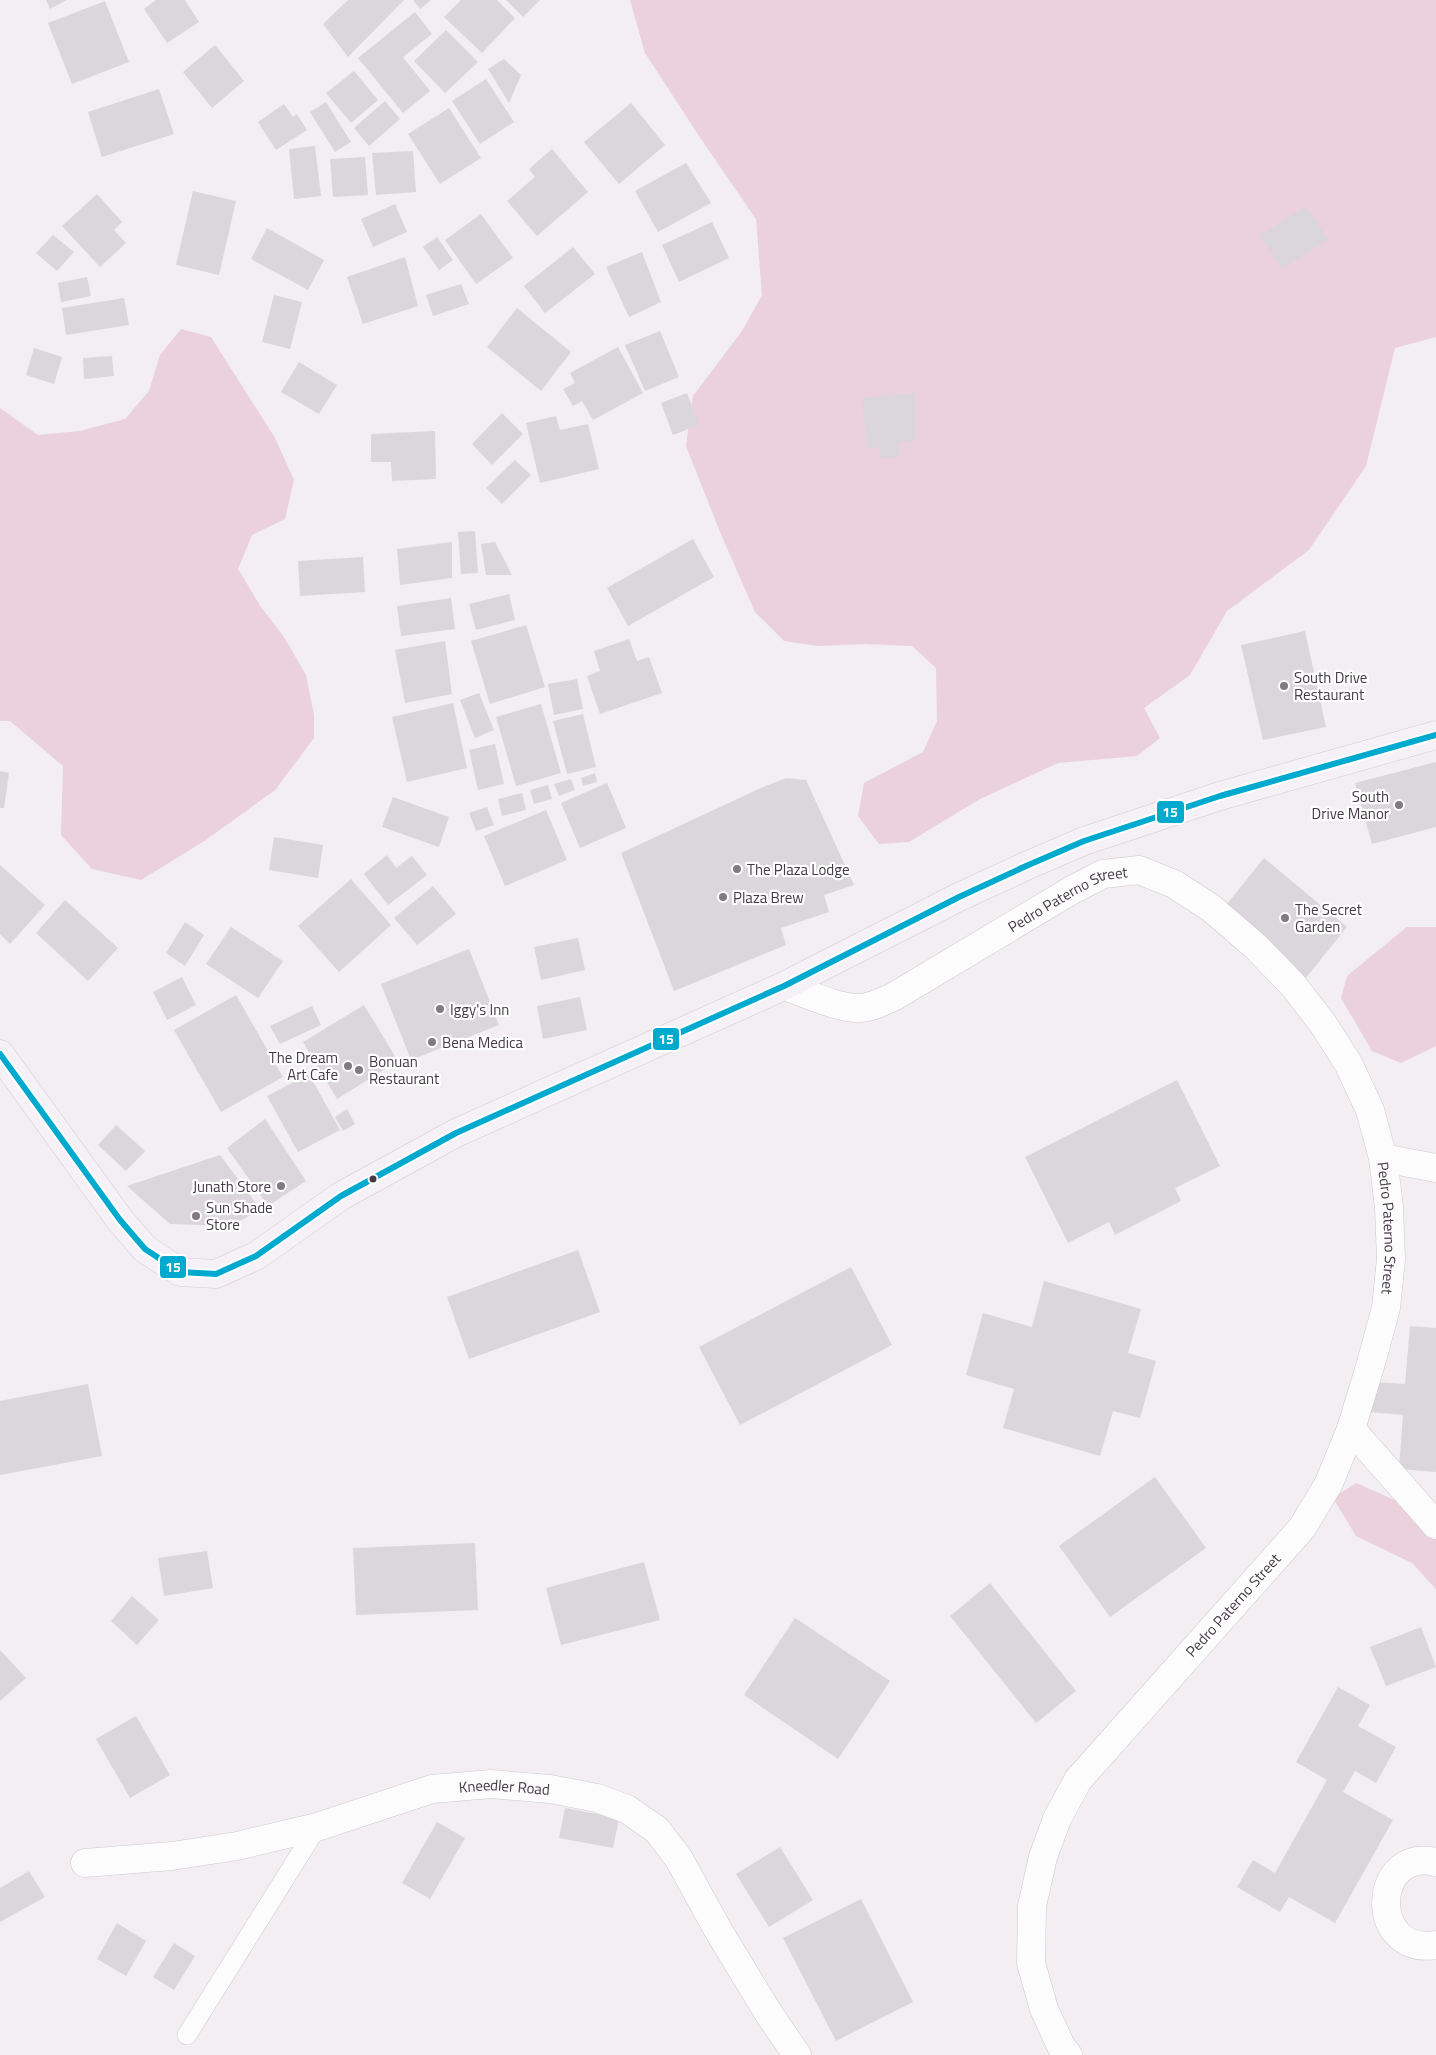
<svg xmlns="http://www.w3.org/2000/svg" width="1436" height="2055" font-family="'Titillium Web',sans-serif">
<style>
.green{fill:#ead1db}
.building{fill:#dbd6db}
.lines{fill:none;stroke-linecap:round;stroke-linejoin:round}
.lane-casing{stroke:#cdc9ce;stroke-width:20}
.street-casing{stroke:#cdc9ce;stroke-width:29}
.secondary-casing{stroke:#d4cad4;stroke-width:29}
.lane{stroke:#fdfcfd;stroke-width:19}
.street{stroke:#fdfcfd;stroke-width:28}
.secondary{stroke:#f6f1f7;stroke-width:28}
.bus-1-casing{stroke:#fff;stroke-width:10}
.bus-1{stroke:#00a9ce;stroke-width:6}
.poi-dot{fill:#827983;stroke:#fff;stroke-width:2}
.bus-dot{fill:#453a47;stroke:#fff;stroke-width:2}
.labels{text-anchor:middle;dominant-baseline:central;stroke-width:4.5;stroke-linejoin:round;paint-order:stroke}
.poi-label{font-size:15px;fill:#453a47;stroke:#fff;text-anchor:start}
.street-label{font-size:15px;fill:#453a47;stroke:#fff}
.line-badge{stroke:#fff;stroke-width:2}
.badge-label{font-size:14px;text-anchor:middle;font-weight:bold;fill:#fff}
</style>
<rect width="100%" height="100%" fill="#f2eef2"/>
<g class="green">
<polygon points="630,0 1436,0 1436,337 1395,348 1366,466 1309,550 1227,611 1190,675 1144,708 1160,738 1137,756 1058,763 980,799 909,842 879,844 858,816 864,783 923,752 937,721 936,668 912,646 865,644 818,646 784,641 755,612 720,532 686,446 693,396 742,331 762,295 756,219 701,139 645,53"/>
<polygon points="181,329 211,337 275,438 294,480 285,519 252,535 238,569 261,607 284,637 306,675 314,715 314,738 275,790 206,840 141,880 92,869 61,835 63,766 10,721 0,721 0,408 38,435 80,431 125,419 149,391 160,355"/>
<polygon points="1407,927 1436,927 1436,1046 1401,1063 1372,1051 1341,998 1347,976"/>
<polygon points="1356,1483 1436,1518 1436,1589 1412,1563 1356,1536 1333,1498"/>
</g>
<g class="building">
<polygon points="46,0 67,0 50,9"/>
<polygon points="156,0 185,0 199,22 167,43 144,9"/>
<polygon points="348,0 404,0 348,57 323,24"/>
<polygon points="413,0 431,0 420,9"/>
<polygon points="461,0 497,0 515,18 482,53 444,17"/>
<polygon points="506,0 540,0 523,17"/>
<polygon points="105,1 129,62 72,84 48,23"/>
<polygon points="415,12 432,34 403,57 430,91 403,113 358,58"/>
<polygon points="446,30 478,62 445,93 414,61"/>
<polygon points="215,45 244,81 212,108 183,72"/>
<polygon points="504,59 521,75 509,103 488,69"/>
<polygon points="354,71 378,100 351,123 326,93"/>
<polygon points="486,79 514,122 480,144 452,101"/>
<polygon points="159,89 174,134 102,157 88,112"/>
<polygon points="385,101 400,119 369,146 354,128"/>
<polygon points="326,102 351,142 335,152 310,112"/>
<polygon points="631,103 665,145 619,184 584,142"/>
<polygon points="284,104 293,117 297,114 307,130 276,150 258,122"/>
<polygon points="449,108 481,158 440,184 408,134"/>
<polygon points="315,146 321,196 294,199 289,149"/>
<polygon points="552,149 588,192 537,236 507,201 535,177 529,169"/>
<polygon points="413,151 416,192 376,195 372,153"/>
<polygon points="365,157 368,195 333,197 330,159"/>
<polygon points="686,163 711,203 658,232 635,191"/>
<polygon points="193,191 236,201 219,275 176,265"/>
<polygon points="97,194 122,222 114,230 126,243 100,267 62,226"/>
<polygon points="395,204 407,232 373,247 361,219"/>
<polygon points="1306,206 1328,239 1282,269 1260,236"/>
<polygon points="481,214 513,258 476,284 445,240"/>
<polygon points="712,222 729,258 679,282 662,245"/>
<polygon points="267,228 324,260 308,290 251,259"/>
<polygon points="53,235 74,252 57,271 36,253"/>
<polygon points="437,237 453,260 439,270 423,247"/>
<polygon points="573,247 595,274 545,313 524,286"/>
<polygon points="642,252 661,302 629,317 606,267"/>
<polygon points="405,257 418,306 363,324 347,277"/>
<polygon points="87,277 91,296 61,302 58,283"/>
<polygon points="461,284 469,304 433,316 426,295"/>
<polygon points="274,295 302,302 290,349 262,342"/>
<polygon points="124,298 129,325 66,335 62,308"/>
<polygon points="517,308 571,352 541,391 487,347"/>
<polygon points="660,331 679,377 645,391 625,345"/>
<polygon points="618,347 643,393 593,420 582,401 573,406 563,389 575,383 570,373"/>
<polygon points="34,348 62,357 54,384 26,375"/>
<polygon points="112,356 114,376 84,379 83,358"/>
<polygon points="299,362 337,385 319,414 281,392"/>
<polygon points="687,393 699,425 673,435 661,403"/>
<polygon points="915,393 915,442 899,442 899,457 881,458 879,447 867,448 862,398"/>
<polygon points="502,413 523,434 492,465 472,444"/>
<polygon points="556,416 560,430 588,424 599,469 540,483 526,423"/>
<polygon points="435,431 436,479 392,481 391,462 371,462 371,434"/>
<polygon points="515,460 531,475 502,504 486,488"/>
<polygon points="475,531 478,573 461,574 458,532"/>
<polygon points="693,539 714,577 628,626 607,588"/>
<polygon points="452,542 452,578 400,585 397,549"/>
<polygon points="495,542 512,575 486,575 481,544"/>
<polygon points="363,557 365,592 300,596 298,561"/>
<polygon points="509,594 515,620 476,630 469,604"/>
<polygon points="451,598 455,629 401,636 397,606"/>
<polygon points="526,625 545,687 490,704 471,641"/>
<polygon points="1305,631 1326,727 1263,740 1241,645"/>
<polygon points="629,639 637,661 649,657 662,693 600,714 587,676 600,671 594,651"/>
<polygon points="445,641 452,694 405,703 395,650"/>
<polygon points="577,679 583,709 554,715 548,684"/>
<polygon points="479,693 494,730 475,738 460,700"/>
<polygon points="453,703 467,768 407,782 392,717"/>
<polygon points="541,704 561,773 516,786 496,717"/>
<polygon points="583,714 596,767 567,774 553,721"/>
<polygon points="495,744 504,784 478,790 469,750"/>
<polygon points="1436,762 1436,827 1372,844 1355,783"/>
<polygon points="0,771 9,773 4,808 0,808"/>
<polygon points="595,773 597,782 583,786 581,778"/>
<polygon points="786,778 806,780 854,885 824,895 829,912 781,928 786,945 674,991 621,853 761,788"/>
<polygon points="571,779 575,790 559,796 554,784"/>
<polygon points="607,783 626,828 580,848 561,803"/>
<polygon points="548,785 552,799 534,804 530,790"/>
<polygon points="522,793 526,810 502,816 498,799"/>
<polygon points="393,797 449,817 439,847 382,827"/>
<polygon points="487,807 494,825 476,831 469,813"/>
<polygon points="546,810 567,860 505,886 484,836"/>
<polygon points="274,837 323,845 318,878 269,870"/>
<polygon points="387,855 396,868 412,856 427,875 388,905 364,874"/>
<polygon points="1264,858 1347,927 1305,979 1222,910"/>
<polygon points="0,865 45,905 10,944 0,934"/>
<polygon points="351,879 391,925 339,972 298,926"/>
<polygon points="433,886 456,914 417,945 394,918"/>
<polygon points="65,900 118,948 88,981 36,933"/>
<polygon points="185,922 204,935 185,966 166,953"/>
<polygon points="231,927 283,961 258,998 206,964"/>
<polygon points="578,938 585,970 541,980 534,947"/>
<polygon points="469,949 499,1025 411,1060 381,984"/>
<polygon points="182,977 196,1005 167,1020 153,992"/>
<polygon points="236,995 283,1077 221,1112 174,1030"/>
<polygon points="580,997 587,1030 543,1039 537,1006"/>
<polygon points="364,1005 398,1061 337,1099 303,1042"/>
<polygon points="312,1006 321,1025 280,1044 270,1026"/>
<polygon points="309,1074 340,1130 298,1152 267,1096"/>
<polygon points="1177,1080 1220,1166 1175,1188 1181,1201 1115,1235 1109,1222 1068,1243 1025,1157"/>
<polygon points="347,1109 355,1124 343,1131 335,1117"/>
<polygon points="265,1119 306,1181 268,1206 227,1148"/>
<polygon points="116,1125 145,1151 126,1171 98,1145"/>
<polygon points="220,1155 261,1210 230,1226 170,1224 127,1186"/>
<polygon points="578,1250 600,1312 469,1359 447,1297"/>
<polygon points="851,1267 892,1345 740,1425 699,1347"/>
<polygon points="1044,1281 1141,1309 1128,1353 1156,1361 1140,1418 1113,1411 1100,1456 1003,1428 1014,1389 966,1375 983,1313 1032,1327"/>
<polygon points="1410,1326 1436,1328 1436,1472 1399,1469 1403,1415 1369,1412 1372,1382 1405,1384"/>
<polygon points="88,1384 102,1456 0,1475 0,1401"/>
<polygon points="1155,1477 1206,1548 1110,1617 1059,1546"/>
<polygon points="475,1543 478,1610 356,1615 353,1548"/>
<polygon points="207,1551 213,1588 164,1596 158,1558"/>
<polygon points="644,1562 660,1620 561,1645 546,1588"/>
<polygon points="990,1583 1076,1691 1036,1723 950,1616"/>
<polygon points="132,1596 159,1620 137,1645 111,1621"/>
<polygon points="795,1618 890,1681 838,1759 744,1695"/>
<polygon points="1421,1627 1436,1667 1386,1686 1370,1647"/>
<polygon points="0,1650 26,1678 0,1701"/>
<polygon points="1338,1687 1370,1705 1358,1726 1396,1747 1376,1783 1355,1771 1343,1792 1393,1820 1335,1923 1289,1897 1280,1912 1237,1887 1253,1860 1275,1873 1327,1780 1296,1762"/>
<polygon points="136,1716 170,1775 130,1798 96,1739"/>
<polygon points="565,1808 619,1818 613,1848 559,1838"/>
<polygon points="437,1822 465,1838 430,1899 402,1883"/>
<polygon points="780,1847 813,1900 769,1927 736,1874"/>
<polygon points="29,1871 45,1897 0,1922 0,1888"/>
<polygon points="861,1899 913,2002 836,2041 783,1938"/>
<polygon points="117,1923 146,1941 126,1976 97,1959"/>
<polygon points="174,1943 195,1956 174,1990 153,1977"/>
</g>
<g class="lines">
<defs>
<polyline id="lane" points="187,2035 317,1827"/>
<g id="street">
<path id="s1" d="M784,986C806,993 836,1008 859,1008C871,1008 884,1001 895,996L1072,890L1103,874L1139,870L1174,884L1211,908L1255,946L1293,985L1323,1024L1348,1063L1370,1110L1383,1158L1389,1207L1391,1259L1386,1308L1371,1363L1351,1429L1329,1483L1302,1528L1078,1780L1057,1819L1043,1857L1032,1906L1031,1963L1044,2009L1061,2046L1068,2055"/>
<polyline points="1383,1158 1436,1168"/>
<polyline points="1351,1429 1436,1525"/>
<path d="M1436,1862C1371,1847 1368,1956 1436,1945"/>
<path id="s2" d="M85,1863L172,1856L237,1846L317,1827L432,1789L491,1784L550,1789L597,1798L627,1809L657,1830L679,1859L718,1930L769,2014L797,2055"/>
</g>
<polyline id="secondary" points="0,1054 120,1220 145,1249 180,1272 216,1274 256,1256 341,1196 456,1133 784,986 959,897 1026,866 1084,841 1220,796 1436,735"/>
</defs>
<use href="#lane" class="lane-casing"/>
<use href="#street" class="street-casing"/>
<use href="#secondary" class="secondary-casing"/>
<use href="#lane" class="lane"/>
<use href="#street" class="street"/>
<use href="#secondary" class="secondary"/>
<defs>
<polyline id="bus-1" points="0,1054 120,1220 145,1249 180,1272 216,1274 256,1256 341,1196 456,1133 784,986 959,897 1026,866 1084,841 1220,796 1436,735"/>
</defs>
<use href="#bus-1" class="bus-1-casing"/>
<use href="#bus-1" class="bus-1"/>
</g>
<g class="poi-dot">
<circle cx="1284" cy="686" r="5"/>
<circle cx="1399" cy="805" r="5"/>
<circle cx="737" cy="869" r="5"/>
<circle cx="723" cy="897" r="5"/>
<circle cx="1285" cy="918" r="5"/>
<circle cx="440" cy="1009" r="5"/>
<circle cx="432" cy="1042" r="5"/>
<circle cx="348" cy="1066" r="5"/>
<circle cx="359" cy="1070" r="5"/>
<circle cx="281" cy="1186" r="5"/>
<circle cx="196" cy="1216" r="5"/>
</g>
<circle class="bus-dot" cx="373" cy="1179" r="4.5"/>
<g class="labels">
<g class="poi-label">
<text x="1294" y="677">South Drive<tspan x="1294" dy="17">Restaurant</tspan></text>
<text x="1389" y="796" text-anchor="end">South<tspan x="1389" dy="17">Drive Manor</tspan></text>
<text x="747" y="869">The Plaza Lodge</text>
<text x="733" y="897">Plaza Brew</text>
<text x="1295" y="909">The Secret<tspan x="1295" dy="17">Garden</tspan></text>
<text x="450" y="1009">Iggy's Inn</text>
<text x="442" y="1042">Bena Medica</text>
<text x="338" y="1057" text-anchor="end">The Dream<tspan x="338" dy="17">Art Cafe</tspan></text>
<text x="369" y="1061">Bonuan<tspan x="369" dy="17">Restaurant</tspan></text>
<text x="271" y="1186" text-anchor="end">Junath Store</text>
<text x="206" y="1207">Sun Shade<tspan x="206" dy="17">Store</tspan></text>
</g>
<g class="street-label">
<text stroke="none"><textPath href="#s1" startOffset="316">Pedro Paterno Street</textPath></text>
<text stroke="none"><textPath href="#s1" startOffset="856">Pedro Paterno Street</textPath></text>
<text transform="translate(1233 1605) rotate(-48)">Pedro Paterno Street</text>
<text stroke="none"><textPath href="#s2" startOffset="429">Kneedler Road</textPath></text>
</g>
</g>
<g class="line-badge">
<rect x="1156" y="800" width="29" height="24" rx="5" fill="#00a9ce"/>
<rect x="652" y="1027" width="28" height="24" rx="5" fill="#00a9ce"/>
<rect x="159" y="1255" width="28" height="24" rx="5" fill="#00a9ce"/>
</g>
<g class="badge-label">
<text x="1170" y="817">15</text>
<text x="666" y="1044">15</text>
<text x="173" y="1272">15</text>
</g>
</svg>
